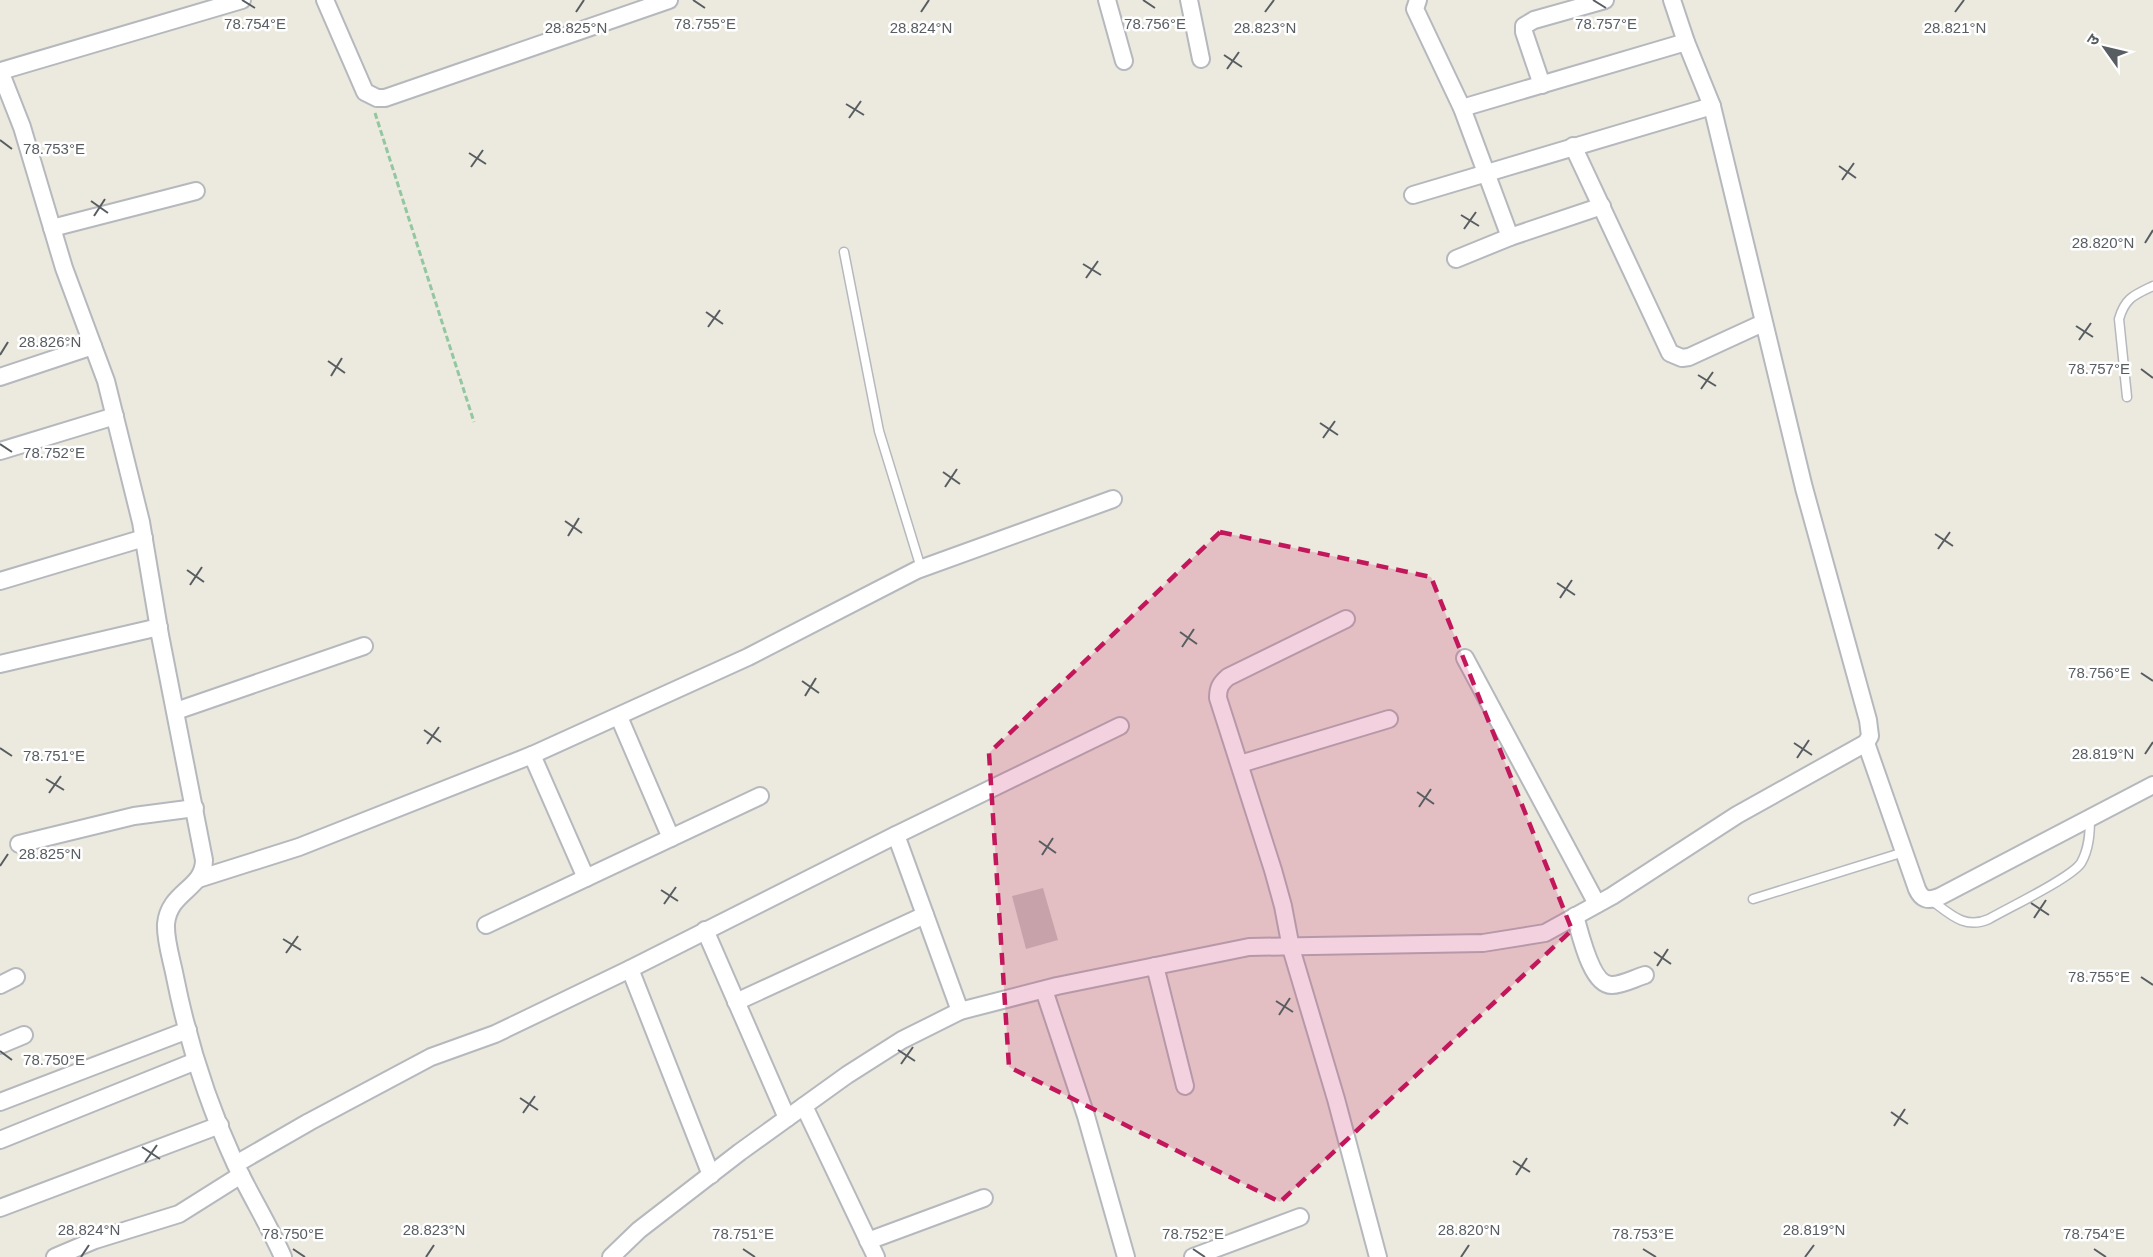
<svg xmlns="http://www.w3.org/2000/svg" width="2153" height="1257" font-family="Helvetica,'Noto Sans Devanagari',sans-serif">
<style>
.building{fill:#c9c5bf}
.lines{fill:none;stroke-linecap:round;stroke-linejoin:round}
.service-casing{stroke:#b5b8bd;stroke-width:11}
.minor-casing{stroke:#b5b8bd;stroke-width:20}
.path{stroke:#93c7a0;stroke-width:3;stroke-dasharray:6 3;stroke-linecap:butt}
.service{stroke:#fff;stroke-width:8}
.minor{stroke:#fff;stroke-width:16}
.marked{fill:#c2185b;fill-opacity:0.2;stroke:#c2185b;stroke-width:4.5;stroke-dasharray:12 8;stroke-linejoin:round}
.ticks{fill:none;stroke:#585d61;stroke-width:2}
.ticks-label{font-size:15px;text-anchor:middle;fill:#585d61;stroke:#fff;stroke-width:5;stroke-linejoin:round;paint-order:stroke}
</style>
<rect width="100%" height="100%" fill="#ece9df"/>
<polygon class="building" points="1043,888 1058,940 1026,949 1012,896"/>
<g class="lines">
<defs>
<g id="service">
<polyline points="844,252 879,431 921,568"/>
<path d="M2127,397L2119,319C2125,298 2134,295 2153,286"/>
<polyline points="1753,899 1904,852"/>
<path d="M1931,900C1950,914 1965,930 1989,919C2008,908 2071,878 2081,863C2089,849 2090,833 2090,817"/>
</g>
<g id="minor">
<polyline points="325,0 365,92 377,98 385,98 669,0"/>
<polyline points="1107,0 1124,61"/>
<polyline points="1189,0 1201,59"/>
<polyline points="1418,0 1415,9 1462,108 1510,237"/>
<path d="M0,71L22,127L64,268L106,381L141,522L160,635L204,860C204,889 169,891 166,924C165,940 172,961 175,977C188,1042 208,1104 235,1163C250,1195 269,1225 283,1257"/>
<polyline points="1,71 242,0"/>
<polyline points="1542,85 1524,32 1524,26 1534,20 1605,0"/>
<polyline points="1462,108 1686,42"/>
<polyline points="1573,146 1670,353 1682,358 1689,357 1763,323"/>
<polyline points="1413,195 1712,106"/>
<polyline points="52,228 196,191"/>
<polyline points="1456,259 1510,237 1602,206"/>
<polyline points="0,377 93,346"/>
<polyline points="0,451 115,416"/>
<polyline points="0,581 144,538"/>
<path d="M1346,619L1228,677C1220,684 1218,688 1218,698L1273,870L1283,906L1291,948L1336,1099L1378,1257"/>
<polyline points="1465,658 1597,904"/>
<polyline points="0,664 159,627"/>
<polyline points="176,711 364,646"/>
<polyline points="619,717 671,838"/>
<path d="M1866,743L1917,889C1922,900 1928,901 1939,897L2153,785"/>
<polyline points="532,755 586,878"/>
<polyline points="1240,764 1389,719"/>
<polyline points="896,835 960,1011"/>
<polyline points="19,844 134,816 195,808"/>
<polyline points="198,879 299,847 532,755 748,657 917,570 1113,499"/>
<path d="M1575,916C1580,932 1591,986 1612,985C1622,985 1635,978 1645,975"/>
<polyline points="486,925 760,796"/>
<polyline points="705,930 787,1118"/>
<polyline points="1155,966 1185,1086"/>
<polyline points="630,969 711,1175"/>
<polyline points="0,985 16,977"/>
<polyline points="1044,990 1086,1116 1126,1257"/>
<polyline points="736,1002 925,915"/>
<polyline points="0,1045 24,1035"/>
<polyline points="0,1102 188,1030"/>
<polyline points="804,1106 876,1257"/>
<polyline points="0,1140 196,1061"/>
<polyline points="236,1164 309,1122 431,1057 495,1034 630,969 894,836 1120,726"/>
<polyline points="0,1208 220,1125"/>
<polyline points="868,1241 984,1198"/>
<polyline points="55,1257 95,1240 179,1214 241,1175"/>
<polyline points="611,1257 639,1230 740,1152 847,1075 902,1040 960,1011 1057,986 1249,947 1483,943 1545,933 1612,896 1737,815 1866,743 1870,736 1868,720 1804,488 1712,106 1686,42 1672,0"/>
<polyline points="1193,1257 1300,1217"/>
</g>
</defs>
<use href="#service" class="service-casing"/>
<use href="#minor" class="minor-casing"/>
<polyline class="path" points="375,113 474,422"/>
<use href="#service" class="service"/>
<use href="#minor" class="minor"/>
</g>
<path class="marked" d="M1220,532L1431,577L1572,930L1280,1202L1009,1067L989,753Z"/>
<path class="ticks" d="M242,0L255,8M693,0L705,8M1143,0L1155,8M1593,0L1606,8M576,12L584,0M921,12L929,0M1265,12L1274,0M1955,12L1964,0M1224,55L1242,67M1227,69L1239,52M846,104L864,115M849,118L861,101M0,140L12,149M469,153L486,164M1839,166L1856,178M471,167L483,150M1842,180L1854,163M91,201L108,213M1461,215L1479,226M94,216L105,199M1464,229L1476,212M2145,243L2153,230M1083,264L1101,275M1086,278L1098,261M706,312L723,324M2076,326L2093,337M708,327L720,310M2079,340L2091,323M0,355L8,342M328,361L345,373M2141,369L2153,378M1698,375L1716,386M331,376L342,358M1701,389L1713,372M1320,423L1338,435M1323,438L1335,421M0,444L12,452M943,472L960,484M945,487L957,469M565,521L582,533M1935,534L1953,546M568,536L579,518M1938,549L1950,532M187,570L204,582M1557,583L1575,595M190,585L202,567M1560,598L1572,580M1180,632L1197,644M1182,647L1194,629M2141,673L2153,681M802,681L819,693M805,696L816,678M424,730L441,742M1794,743L1812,755M427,744L439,727M0,748L12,756M2145,754L2153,742M1797,758L1809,740M46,779L64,790M1417,792L1434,804M49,793L61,776M1419,807L1431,789M1039,841L1056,853M1042,855L1053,838M0,866L8,854M661,890L678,901M2031,903L2049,915M664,904L676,887M2034,918L2046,900M283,939L301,950M1654,952L1671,964M286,953L298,936M1657,966L1668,949M2141,977L2153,985M1276,1001L1293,1012M1279,1015L1290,998M898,1050L915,1061M0,1051L12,1060M901,1064L913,1047M520,1098L538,1110M1891,1112L1908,1124M523,1113L535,1096M1894,1126L1905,1109M142,1147L160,1159M1513,1161L1530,1172M145,1162L157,1145M1516,1175L1527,1158M293,1249L305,1257M743,1249L755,1257M1193,1249L1205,1257M1643,1249L1656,1257M2094,1249L2106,1257M81,1257L89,1245M426,1257L434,1245M1461,1257L1469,1245M1805,1257L1814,1245"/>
<g class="ticks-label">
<text x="255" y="29">78.754°E</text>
<text x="705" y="29">78.755°E</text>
<text x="1155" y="29">78.756°E</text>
<text x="1606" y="29">78.757°E</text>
<text x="576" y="33">28.825°N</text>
<text x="921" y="33">28.824°N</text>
<text x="1265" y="33">28.823°N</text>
<text x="1955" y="33">28.821°N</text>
<text x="54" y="154">78.753°E</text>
<text x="2103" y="248">28.820°N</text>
<text x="50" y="347">28.826°N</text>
<text x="2099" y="374">78.757°E</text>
<text x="54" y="458">78.752°E</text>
<text x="2099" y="678">78.756°E</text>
<text x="2103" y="759">28.819°N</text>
<text x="54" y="761">78.751°E</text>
<text x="50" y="859">28.825°N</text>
<text x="2099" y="982">78.755°E</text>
<text x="54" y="1065">78.750°E</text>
<text x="89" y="1235">28.824°N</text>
<text x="434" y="1235">28.823°N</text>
<text x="1469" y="1235">28.820°N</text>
<text x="1814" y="1235">28.819°N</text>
<text x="293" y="1239">78.750°E</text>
<text x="743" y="1239">78.751°E</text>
<text x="1193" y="1239">78.752°E</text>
<text x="1643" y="1239">78.753°E</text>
<text x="2094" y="1239">78.754°E</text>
</g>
<g transform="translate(2105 48) rotate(304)" stroke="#ffffff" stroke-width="4.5" paint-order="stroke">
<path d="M0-4.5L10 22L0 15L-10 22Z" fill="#585d61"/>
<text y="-9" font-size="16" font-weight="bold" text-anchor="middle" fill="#585d61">उ</text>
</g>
</svg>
